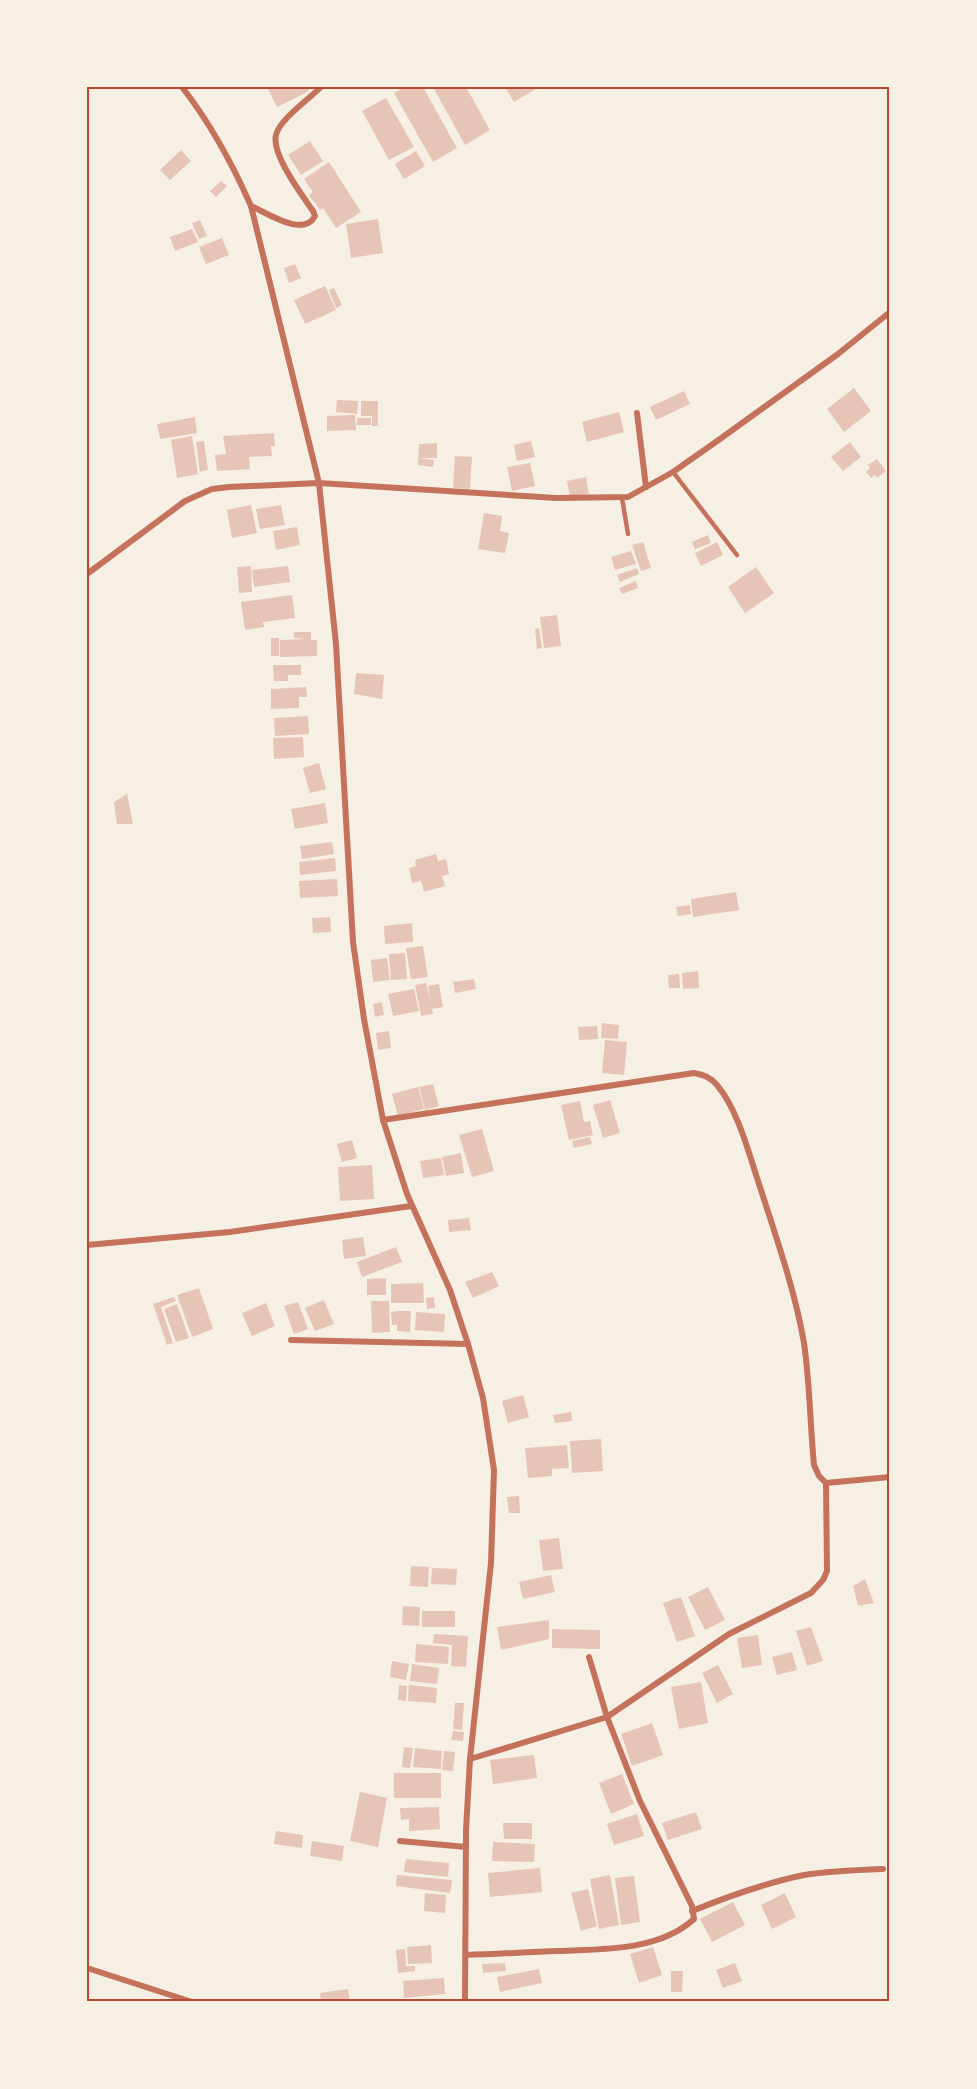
<svg xmlns="http://www.w3.org/2000/svg" width="977" height="2089" font-family="Mulish,sans-serif">
<style>
.building{fill:#e6c5b7}
.lines{fill:none;stroke-linecap:round;stroke-linejoin:round}
.service{stroke:#c5725c;stroke-width:4.5}
.minor{stroke:#c5725c;stroke-width:6}
.neatline{fill:none;stroke:#b5482f;stroke-width:2}
</style>
<rect width="100%" height="100%" fill="#f6efe4"/>
<g class="building">
<polygon points="267,87 307,87 309,91 277,107"/>
<polygon points="405,87 423,87 457,148 433,162 394,93"/>
<polygon points="433,87 466,87 490,130 465,145"/>
<polygon points="505,87 539,87 514,102"/>
<polygon points="386,98 414,147 389,160 362,111"/>
<polygon points="310,141 323,161 301,175 288,155"/>
<polygon points="181,150 191,161 170,180 160,170"/>
<polygon points="416,151 425,166 404,179 395,164"/>
<polygon points="329,162 361,212 336,228 323,208 320,210 309,195 313,192 304,179"/>
<polygon points="221,181 227,186 216,197 210,191"/>
<polygon points="378,219 383,253 351,258 346,224"/>
<polygon points="200,220 207,236 199,239 192,223"/>
<polygon points="192,229 198,242 175,251 170,237"/>
<polygon points="222,238 229,255 206,264 199,247"/>
<polygon points="295,264 301,278 289,283 284,268"/>
<polygon points="325,286 336,310 305,324 294,300"/>
<polygon points="334,288 342,305 336,308 329,290"/>
<polygon points="854,388 871,411 844,432 827,409"/>
<polygon points="684,391 690,404 656,420 650,407"/>
<polygon points="337,400 358,401 357,414 336,412"/>
<polygon points="361,401 378,401 378,426 372,426 372,416 361,416"/>
<polygon points="619,412 624,432 587,442 582,422"/>
<polygon points="355,415 356,430 327,431 327,416"/>
<polygon points="195,417 197,433 160,439 157,424"/>
<rect x="357" y="418" width="14" height="7"/>
<polygon points="274,433 275,446 271,446 272,456 249,457 250,469 217,471 215,455 226,454 223,436"/>
<polygon points="192,436 198,474 177,478 171,440"/>
<polygon points="204,441 208,470 200,472 196,442"/>
<polygon points="531,441 535,457 517,461 514,445"/>
<polygon points="850,442 861,457 843,471 831,457"/>
<polygon points="437,443 437,458 419,458 434,460 433,467 418,465 419,444"/>
<polygon points="455,456 472,457 470,489 453,488"/>
<polygon points="877,459 886,471 877,478 875,475 871,478 866,472 870,468 868,465"/>
<polygon points="530,463 535,486 512,491 507,467"/>
<polygon points="586,477 589,494 570,498 567,481"/>
<polygon points="251,505 257,533 232,538 227,510"/>
<polygon points="281,505 285,525 260,529 256,509"/>
<polygon points="484,513 502,516 500,531 509,533 505,553 478,549"/>
<polygon points="297,527 300,545 276,550 273,531"/>
<polygon points="708,535 711,543 695,549 692,542"/>
<polygon points="643,542 651,568 641,571 632,545"/>
<polygon points="717,542 723,555 701,566 695,553"/>
<polygon points="631,551 636,564 615,570 611,557"/>
<polygon points="251,566 252,592 239,593 237,567"/>
<polygon points="288,566 290,582 254,587 252,570"/>
<polygon points="756,567 774,593 745,613 728,587"/>
<polygon points="637,568 639,574 620,582 617,575"/>
<polygon points="636,581 638,588 622,594 619,588"/>
<polygon points="292,595 295,618 263,622 264,627 245,630 241,602"/>
<polygon points="557,615 561,646 544,648 540,617"/>
<polygon points="539,628 542,648 537,649 535,629"/>
<polygon points="294,632 311,632 311,640 317,640 317,656 280,657 280,640 307,639 294,638"/>
<rect x="271" y="638" width="8" height="18"/>
<polygon points="273,665 301,665 301,675 288,675 288,681 274,681"/>
<polygon points="356,673 384,675 382,699 354,694"/>
<polygon points="306,687 307,697 299,697 299,708 271,709 271,689"/>
<polygon points="308,716 309,734 275,736 274,718"/>
<polygon points="303,737 304,757 274,759 273,738"/>
<polygon points="319,763 326,789 310,793 303,768"/>
<polygon points="127,794 133,824 117,824 114,802"/>
<polygon points="325,803 328,823 295,829 291,809"/>
<polygon points="332,842 334,854 302,859 300,846"/>
<polygon points="436,854 438,861 446,859 449,874 442,876 445,886 424,892 421,881 412,883 409,868 416,866 415,860"/>
<polygon points="335,858 336,871 300,875 299,862"/>
<polygon points="337,879 338,896 300,898 299,881"/>
<polygon points="736,892 739,910 693,917 691,899"/>
<polygon points="690,905 691,914 678,916 676,907"/>
<polygon points="330,917 331,932 313,933 312,918"/>
<polygon points="412,923 413,942 385,944 384,926"/>
<polygon points="423,946 428,977 411,979 406,948"/>
<polygon points="405,953 407,979 391,980 389,954"/>
<polygon points="387,958 390,980 373,982 371,960"/>
<polygon points="698,971 699,988 683,989 682,973"/>
<polygon points="679,974 680,988 669,988 668,975"/>
<polygon points="474,979 476,989 455,993 453,982"/>
<polygon points="426,983 431,1004 428,986 439,984 443,1007 432,1009 433,1014 421,1016 415,985"/>
<polygon points="414,989 419,1011 393,1016 388,994"/>
<polygon points="382,1002 384,1015 375,1017 373,1004"/>
<polygon points="602,1023 619,1025 618,1039 601,1038"/>
<polygon points="597,1026 598,1039 579,1040 578,1027"/>
<polygon points="389,1031 391,1048 378,1050 376,1033"/>
<polygon points="605,1040 627,1042 624,1075 602,1073"/>
<polygon points="433,1084 439,1106 425,1110 419,1087"/>
<polygon points="418,1087 424,1109 398,1116 392,1094"/>
<polygon points="610,1100 620,1133 603,1138 593,1105"/>
<polygon points="580,1101 584,1122 590,1121 593,1135 569,1140 561,1105"/>
<polygon points="482,1129 494,1171 472,1177 459,1135"/>
<polygon points="590,1137 592,1144 574,1148 572,1141"/>
<polygon points="352,1140 357,1158 342,1162 337,1144"/>
<polygon points="461,1153 464,1173 446,1176 442,1157"/>
<polygon points="441,1158 444,1175 423,1178 420,1161"/>
<polygon points="372,1165 374,1199 340,1201 338,1167"/>
<polygon points="469,1218 471,1230 449,1232 448,1220"/>
<polygon points="363,1237 366,1256 344,1259 342,1240"/>
<polygon points="396,1247 402,1262 362,1277 357,1262"/>
<polygon points="492,1272 499,1286 473,1298 465,1282"/>
<polygon points="386,1278 386,1295 367,1295 367,1279"/>
<polygon points="423,1283 424,1303 391,1303 391,1284"/>
<polygon points="199,1288 213,1329 192,1337 177,1295"/>
<polygon points="174,1297 176,1301 161,1307 173,1343 167,1345 153,1304"/>
<polygon points="434,1297 435,1308 427,1309 426,1298"/>
<polygon points="324,1300 334,1324 315,1331 305,1308"/>
<polygon points="371,1301 389,1301 390,1332 372,1333"/>
<polygon points="298,1302 308,1329 294,1334 284,1306"/>
<polygon points="266,1303 275,1326 252,1336 242,1313"/>
<polygon points="177,1304 189,1338 176,1342 164,1309"/>
<polygon points="398,1311 411,1311 410,1332 397,1331 397,1325 392,1325 391,1312"/>
<polygon points="416,1312 445,1314 444,1332 415,1330"/>
<polygon points="523,1395 529,1417 508,1423 502,1401"/>
<polygon points="571,1412 572,1421 555,1423 553,1415"/>
<polygon points="601,1439 603,1471 572,1473 570,1441"/>
<polygon points="567,1445 569,1468 552,1469 552,1476 528,1478 525,1448"/>
<polygon points="519,1496 520,1513 509,1513 507,1497"/>
<polygon points="559,1538 563,1569 543,1571 539,1540"/>
<polygon points="411,1566 429,1567 428,1587 410,1586"/>
<polygon points="432,1568 457,1569 456,1585 431,1584"/>
<polygon points="551,1575 555,1592 523,1599 519,1582"/>
<polygon points="865,1579 874,1603 858,1606 853,1586"/>
<polygon points="708,1587 725,1620 705,1630 688,1597"/>
<polygon points="681,1597 695,1636 677,1642 663,1603"/>
<polygon points="403,1606 420,1607 419,1626 402,1625"/>
<rect x="422" y="1611" width="33" height="16"/>
<polygon points="549,1620 549,1639 501,1650 497,1627"/>
<polygon points="811,1627 823,1661 807,1666 796,1631"/>
<polygon points="552,1629 600,1630 600,1649 552,1648"/>
<polygon points="434,1634 468,1636 466,1667 451,1666 452,1645 433,1643"/>
<polygon points="758,1635 762,1665 742,1668 737,1638"/>
<polygon points="416,1644 449,1647 448,1664 415,1662"/>
<polygon points="792,1652 797,1670 777,1675 772,1657"/>
<polygon points="392,1661 409,1664 406,1680 390,1677"/>
<polygon points="412,1664 439,1668 437,1684 410,1681"/>
<polygon points="718,1665 733,1694 717,1703 702,1673"/>
<polygon points="701,1682 708,1723 679,1729 671,1687"/>
<polygon points="399,1685 407,1686 406,1701 398,1700"/>
<polygon points="409,1685 437,1688 436,1703 408,1701"/>
<polygon points="455,1703 464,1703 462,1730 453,1729"/>
<polygon points="652,1723 663,1755 632,1766 621,1734"/>
<polygon points="453,1731 464,1732 463,1741 451,1740"/>
<polygon points="404,1747 413,1748 410,1768 402,1767"/>
<polygon points="415,1748 442,1751 441,1769 413,1767"/>
<polygon points="444,1751 455,1752 453,1771 442,1770"/>
<polygon points="534,1755 537,1778 493,1784 490,1760"/>
<rect x="394" y="1773" width="47" height="25"/>
<polygon points="622,1774 634,1804 611,1814 599,1783"/>
<polygon points="360,1792 387,1798 378,1847 350,1841"/>
<polygon points="439,1807 440,1829 409,1831 409,1819 401,1820 400,1808"/>
<polygon points="696,1812 702,1829 668,1840 662,1823"/>
<polygon points="637,1814 644,1836 614,1845 607,1824"/>
<polygon points="503,1823 532,1823 532,1839 504,1839"/>
<polygon points="276,1831 303,1835 302,1848 274,1844"/>
<polygon points="312,1841 344,1846 342,1861 310,1856"/>
<polygon points="493,1842 535,1844 534,1862 492,1861"/>
<polygon points="406,1859 449,1863 448,1877 404,1872"/>
<polygon points="540,1868 542,1892 490,1897 488,1873"/>
<polygon points="397,1875 452,1880 450,1893 396,1886"/>
<polygon points="610,1875 619,1925 599,1929 590,1879"/>
<polygon points="634,1876 640,1922 621,1925 615,1878"/>
<polygon points="588,1889 597,1926 581,1931 571,1893"/>
<polygon points="425,1893 446,1895 445,1913 424,1911"/>
<polygon points="785,1893 796,1917 772,1929 761,1905"/>
<polygon points="733,1902 745,1925 712,1942 700,1919"/>
<polygon points="431,1945 432,1963 408,1964 407,1947"/>
<polygon points="653,1947 662,1975 639,1983 630,1954"/>
<polygon points="405,1949 406,1966 415,1966 415,1971 398,1973 396,1950"/>
<polygon points="505,1963 506,1971 483,1973 482,1964"/>
<polygon points="735,1963 742,1981 723,1988 716,1970"/>
<polygon points="539,1969 542,1983 500,1992 497,1977"/>
<polygon points="671,1971 683,1971 682,1992 671,1992"/>
<polygon points="444,1978 445,1994 404,1998 403,1981"/>
<polygon points="348,1989 350,2002 321,2002 320,1993"/>
</g>
<g class="lines">
<g class="service">
<polyline points="673,472 737,555"/>
<polyline points="622,498 628,534"/>
</g>
<g class="minor">
<path d="M182,87C211,124 232,163 251,206L319,483L336,644L353,942L364,1019L383,1120L407,1194L450,1290L468,1344L483,1398L494,1470L491,1563L470,1759L466,1830L465,2002"/>
<path d="M251,206C267,213 304,238 315,216L313,211C302,195 271,154 276,135C279,120 310,98 321,87"/>
<polyline points="637,413 646,487"/>
<polyline points="87,574 185,501 212,489 229,487 319,483 556,498 628,497 673,472 720,439 838,354 890,312"/>
<path d="M383,1120L694,1073C704,1075 710,1077 717,1085C739,1111 750,1158 761,1190C777,1240 795,1291 804,1343C810,1384 810,1425 814,1465L819,1476L826,1483L827,1571L823,1580L811,1593L729,1634L607,1717L470,1759"/>
<polyline points="87,1245 230,1232 411,1206"/>
<polyline points="291,1340 468,1344"/>
<polyline points="826,1483 890,1477"/>
<polyline points="400,1841 466,1847"/>
<path d="M692,1911C729,1896 765,1883 804,1875C829,1871 856,1870 883,1869"/>
<path d="M466,1955C497,1954 528,1952 558,1951C603,1949 659,1951 694,1919L692,1906L640,1801L607,1717L589,1657"/>
<polyline points="87,1968 192,2002"/>
</g>
</g>
<rect width="977" height="2089" fill="none" stroke="#f6efe4" stroke-width="177"/>
<rect x="88" y="88" width="800" height="1912" class="neatline"/>
</svg>
